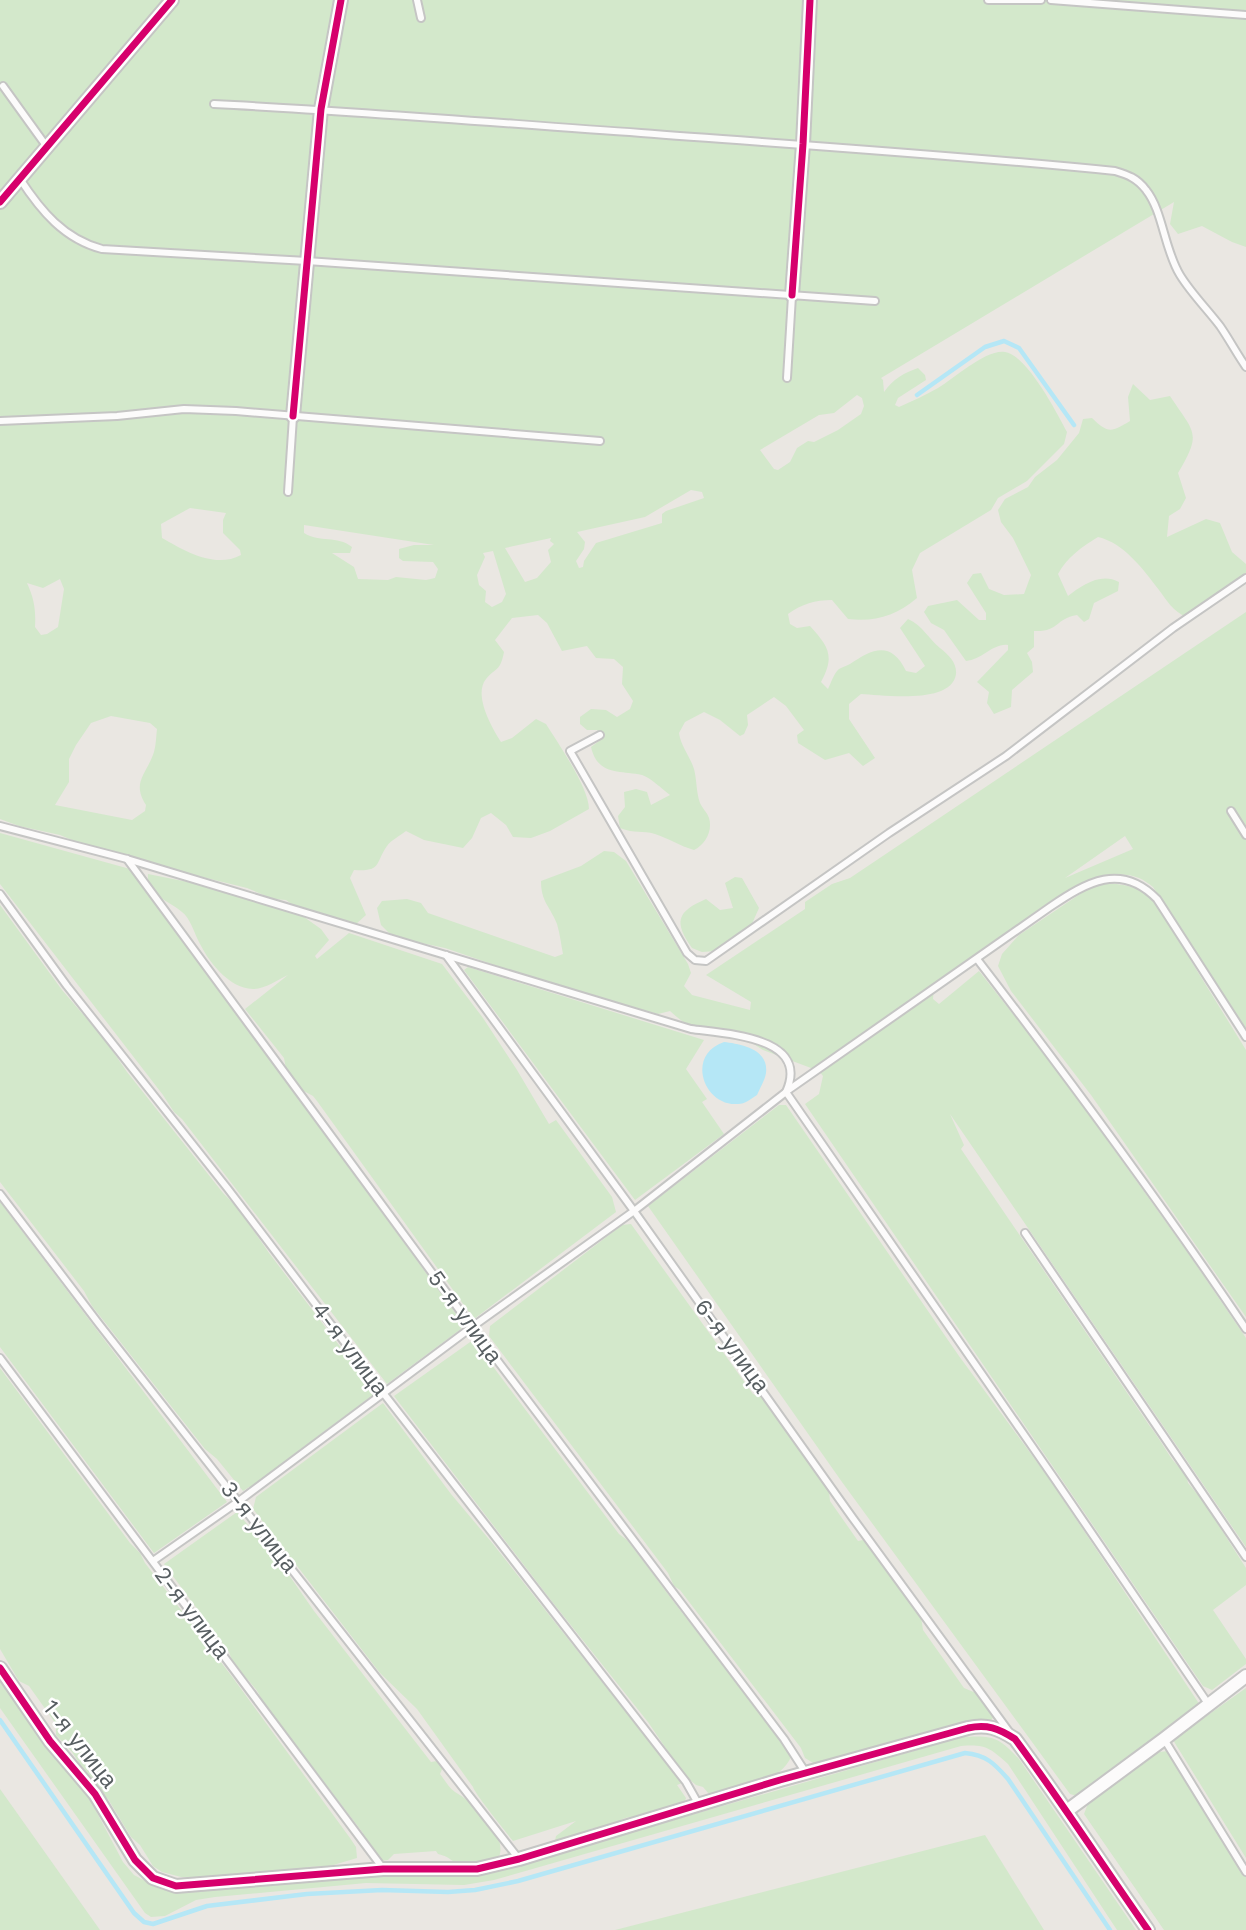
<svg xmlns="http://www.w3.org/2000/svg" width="1246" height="1930" font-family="'Work Sans',sans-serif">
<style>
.green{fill:#d3e8cb;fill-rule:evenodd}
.water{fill:#b5e7f6}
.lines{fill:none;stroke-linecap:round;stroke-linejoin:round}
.stream{stroke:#b5e7f6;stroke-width:4.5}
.service-casing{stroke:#c5c5c4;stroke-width:10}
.minor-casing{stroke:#c5c5c4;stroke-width:16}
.service{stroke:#fcfbfb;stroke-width:6}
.minor{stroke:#fcfbfb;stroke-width:12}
.cycleway-casing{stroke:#fff;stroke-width:11}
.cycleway{stroke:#d6006c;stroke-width:7}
.labels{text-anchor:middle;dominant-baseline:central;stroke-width:5;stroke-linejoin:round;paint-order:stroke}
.street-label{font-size:23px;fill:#585f62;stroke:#fff}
</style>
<rect width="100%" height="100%" fill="#eae7e2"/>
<g class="green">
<path d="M0,0H1246V247L1232,242L1202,226L1178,234L1170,224L1174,202L881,378L883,380L884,392C893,379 904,373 918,368L925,375L926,380L898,398L895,405L899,407C912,401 926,395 938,388C955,378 986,349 1005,352C1027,355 1057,413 1067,432L1064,444L1027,481L998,498L991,510L920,553L912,570L917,598C896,616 875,622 848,619L832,600C815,600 802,604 788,614L790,624L797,628L810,626C829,647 835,656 821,682L828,689C831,683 834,673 839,669C842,667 847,666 850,664C872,649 891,640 906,671L916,673L925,666L900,628L908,619C923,626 928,638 940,648C949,655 957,663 956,674C952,705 882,695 861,694L849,704V719L875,758L863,766L849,753L825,760L798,743L797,735L804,730L786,706L774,697L747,715L748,725L744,734L740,736L720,720L704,712L685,722L679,733C681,747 690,756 694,769C697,780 696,792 700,803C702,808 707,812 709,818C713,831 705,845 694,850C680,846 668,838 655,834C642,830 635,834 620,828L618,816L625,807L624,792L636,789L647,792L651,805L670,795C662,789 651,778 642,775C619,770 598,776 591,747L599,741L602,734L597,730H587L580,724V717L591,709L606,710L617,717L630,709L633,701L622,684L623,667L614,659L596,658L587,646L562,651L547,623L538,615L512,618L495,640L504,652C500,672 496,667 486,679C473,695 492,728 501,742L512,738L536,719L546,724C558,743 589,788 589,809L550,831L531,838L513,837L506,825L491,813L481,818L472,838L463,848L424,840L406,831C400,836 391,840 387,846C375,863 382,872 354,870L350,878L366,915L355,925L300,910L286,900L273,899L247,888L182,872L79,843L60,835L19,826L0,819ZM857,395L862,398L864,406L861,414L838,430L814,442L808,441L797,448L790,462L778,470L774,469L760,450L819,415L834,413ZM691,490L702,492L704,498L666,511L662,514V523L596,543L584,561L583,567L579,568L576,561L584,549L585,542L577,532L645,517ZM190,508L226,513L223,520V533L240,550L241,555C215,569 185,551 162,538L161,524ZM304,525L434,545H414L399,549V558L403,561L433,562L438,569L435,578L426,580L396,577L388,580L358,579L354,567L332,553H350L352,547C337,535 320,543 304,533ZM551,538L550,541L554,544L548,550L551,562L537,578L525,582L505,548ZM493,551L506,594L502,602L492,607L485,602L486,591L479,585L477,575L485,557L483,553ZM60,579L64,589L58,627L47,634L41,635L35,627C36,610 34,598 27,583L43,588ZM111,716L150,723L157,729C156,737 156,745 154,752C147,774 131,782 146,805L145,811L132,820L55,805L69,782V759L76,745L91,723Z"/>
<path d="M1133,384L1150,400L1170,396C1195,434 1202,432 1178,473L1186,498L1180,509L1169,516L1167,537L1206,519L1220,523L1232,552L1246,564V581L1203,611L1186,617C1173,611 1167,601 1159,590C1143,569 1124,543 1098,537C1082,547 1067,557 1058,574L1068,596C1082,585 1101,572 1119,582L1118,591L1094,603L1089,619L1084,622L1077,615C1054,619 1060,632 1034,631V647L1027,653L1032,662L1033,672L1012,690L1011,707L994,714L987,703L989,692L977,682L1008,650V645C993,643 982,660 966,661L944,630L931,623L924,612L928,606L957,600L979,620H986V613L967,583L973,574L981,573L989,589L1004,595L1024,594L1031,575L1013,538L1001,522L998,510L1005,499L1028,487L1035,477L1057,460L1079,433L1083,419L1092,418C1108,434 1112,432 1130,421L1128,397Z"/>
<path d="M1246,612V1028L1153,887C1149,884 1144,880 1139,878C1096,860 1031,914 1000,940C992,947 986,957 977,963C964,972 947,978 934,986L933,999L939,1004L979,971L1057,1070L1188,1253L1246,1338V1547L950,1114L964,1145L961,1149L1149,1425C1158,1436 1164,1448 1172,1459C1178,1468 1187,1471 1188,1483L1203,1501L1246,1568V1585L1213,1610L1246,1659V1664L1212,1690L1203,1686L805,1104L819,1094L823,1076L819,1071L763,1050L733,1031C709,1039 688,1028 670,1011L658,1014L553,985L445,948L412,941L389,933L381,925L377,908L382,901L407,899L421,903L428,913L555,957L563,954C561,944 560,934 557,924C550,906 541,902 541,881L581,866L604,851L614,852L626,861L688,964L691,973L684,986L692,995L750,1010L751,1002L706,975L805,909V902L832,884L850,878ZM1125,836L1133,849L1065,878Z"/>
<polygon points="0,833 130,869 462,1322 461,1329 387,1384 182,1119 174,1112 163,1095 0,884"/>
<path d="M148,874L208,886L304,917L321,929L329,940L315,956L317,959L349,933L442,964L483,1018L517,1070L549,1124L556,1120L612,1197L616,1212L474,1319L317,1101L313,1096L302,1090L286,1069L284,1058L245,1009L288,975C277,980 265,989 253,989C228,988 208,961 198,940C194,932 190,918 182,912C169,900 146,896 148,874Z"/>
<path d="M735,877L742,878L759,908L751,926L716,951L702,952L692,948C674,922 676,912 706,899L720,910L733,908L725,883Z"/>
<path d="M1110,883C1123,885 1137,886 1148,895C1162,906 1188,944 1191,961L1246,1050V1317L1091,1095L1011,991L998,966L1002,954L1019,935L1092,886Z"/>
<polygon points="0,905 62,990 105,1040 127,1072 223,1193 238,1208 269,1253 371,1387 373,1395 290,1457 288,1462 252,1488 249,1487 243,1491 217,1459 205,1449 92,1306 84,1291 0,1182"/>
<polygon points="468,967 704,1040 686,1069 707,1099 702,1102 724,1134 635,1200 464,970"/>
<polygon points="779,1105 786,1105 959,1356 1048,1477 1200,1705 1077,1796 1070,1794 842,1482 648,1206"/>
<polygon points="0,1202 227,1502 154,1553 0,1347"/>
<polygon points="631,1224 753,1394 762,1397 781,1422 829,1491 830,1501 858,1541 863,1540 875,1551 906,1591 921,1617 923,1630 964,1688 976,1693 994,1716 990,1722 815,1764 805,1758 801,1748 680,1590 674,1586 668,1573 489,1336 490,1326 622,1225"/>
<path d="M473,1340L619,1534L627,1540C652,1572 676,1606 702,1638C733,1676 767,1714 791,1757C779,1783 743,1787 718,1796L709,1794L703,1787L696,1785L684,1775L648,1722L550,1599L394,1396Z"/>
<polygon points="0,1368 130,1543 140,1553 145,1563 233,1678 350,1838 356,1847 357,1858 330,1866 308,1867 302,1872 206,1880 181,1877 162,1872 153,1866 140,1845 131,1837 108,1799 99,1795 72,1752 56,1735 56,1724 29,1686 19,1681 0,1649"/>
<path d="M383,1403L451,1494L493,1544L671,1769L682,1783L677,1785L686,1798L684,1804C671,1813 654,1804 643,1818C617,1815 625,1822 605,1827C599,1829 594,1827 588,1830C577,1835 568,1842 555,1841L556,1836L576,1821L513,1841C506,1832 475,1794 473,1787L417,1709L380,1673L253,1509L256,1497Z"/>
<path d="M237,1512L284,1568L314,1611L431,1762L437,1761L443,1767L440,1774C444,1779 449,1788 455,1792C474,1803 508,1833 499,1857C489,1863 464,1868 453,1861C447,1857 446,1856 438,1854L436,1851L394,1854L388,1860L379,1861L361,1837L363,1833L262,1701C256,1682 234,1672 229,1652L164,1564Z"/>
<path d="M0,1677L86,1792L123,1862L134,1875L149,1883L172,1891L364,1876L473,1874L497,1871L962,1737C993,1735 999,1737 1019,1759L1136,1930H1117L1008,1764C990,1748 986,1744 961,1746L494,1880L464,1885L366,1883L215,1897L196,1900L165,1916L151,1917L145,1913L0,1708Z"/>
<polygon points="1246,1688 1246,1858 1173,1740"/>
<polygon points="1168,1751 1243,1876 1246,1876 1246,1930 1164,1930 1084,1814 1089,1801 1159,1752"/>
<polygon points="0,1789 100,1930 0,1930"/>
<polygon points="985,1835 1044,1930 615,1930"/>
</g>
<path class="water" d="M724,1042C741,1044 769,1049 766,1073C765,1080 760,1088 757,1095C751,1099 745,1104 738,1104C704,1107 685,1055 724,1042Z"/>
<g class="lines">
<g class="stream">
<polyline points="917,395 985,347 1004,341 1019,348 1074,425"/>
<path d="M0,1720L134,1913L144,1922L153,1924L207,1906L307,1894L382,1890L448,1892L475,1890L518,1881L965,1753C986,1755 994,1763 1008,1779L1110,1930"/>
</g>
<defs>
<g id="service">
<polyline points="417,0 421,18"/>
<polyline points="988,0 1041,0"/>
<polyline points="1051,0 1246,15"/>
<polyline points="3,86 47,147"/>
<path d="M214,104C356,111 498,123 641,133C799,145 957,155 1115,171C1128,175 1137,178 1146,190C1163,211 1164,249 1180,275C1191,293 1207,309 1220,326C1229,339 1237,354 1246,367"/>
<path d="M20,179C41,211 64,239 102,249L307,261L875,301"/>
<polyline points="787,378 792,296"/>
<polyline points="0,421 117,416 184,409 236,411 600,441"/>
<polyline points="288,492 293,417"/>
<polyline points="600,735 570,751 687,953 695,960 706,961 889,833 1006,756 1173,628 1246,578"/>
<polyline points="1231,811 1246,835"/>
<path d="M0,826L127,859L691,1029C727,1034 811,1037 786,1092"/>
<polyline points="127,859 472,1327 784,1739 806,1773"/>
<polyline points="0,894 67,986 228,1189 384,1394 686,1782 699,1805"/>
<polyline points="446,955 634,1211 852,1517 1010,1733"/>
<path d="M977,959C1070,1080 1161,1203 1246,1329"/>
<path d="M787,1091L1050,907C1087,882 1121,862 1157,899L1246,1037"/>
<polyline points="0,1194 99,1324 519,1859"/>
<polyline points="1025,1233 1246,1557"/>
<polyline points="0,1358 382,1867"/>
<polyline points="153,1561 239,1501 472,1327 634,1211 786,1092 1054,1478 1209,1705"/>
<polyline points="1164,1739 1246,1872"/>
</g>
<g id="minor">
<polyline points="0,202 172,0"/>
<polyline points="792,295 803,144 810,0"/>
<polyline points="293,416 321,109 341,0"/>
<path d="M0,1668L50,1741L95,1794L135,1860L153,1878L176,1886L383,1869H477L519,1859L780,1780L968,1728C987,1724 998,1728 1015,1739C1061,1801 1103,1866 1148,1930"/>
<polyline points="1068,1810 1164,1739 1246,1676"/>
</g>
</defs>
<use href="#service" class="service-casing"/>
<use href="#minor" class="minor-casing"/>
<use href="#service" class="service"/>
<use href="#minor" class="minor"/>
<defs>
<g id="cycleway">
<polyline points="0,202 172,0"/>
<polyline points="792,295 803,144 810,0"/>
<polyline points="293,416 321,109 341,0"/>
<path d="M0,1668L50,1741L95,1794L135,1860L153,1878L176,1886L383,1869H477L519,1859L780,1780L968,1728C987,1724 998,1728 1015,1739C1061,1801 1103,1866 1148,1930"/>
</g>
</defs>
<use href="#cycleway" class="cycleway-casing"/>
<use href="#cycleway" class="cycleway"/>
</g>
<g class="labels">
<g class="street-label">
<text transform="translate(465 1317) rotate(54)">5-я улица</text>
<text transform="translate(732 1346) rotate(54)">6-я улица</text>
<text transform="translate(350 1349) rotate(53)">4-я улица</text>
<text transform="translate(259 1527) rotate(52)">3-я улица</text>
<text transform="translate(192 1613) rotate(53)">2-я улица</text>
<text transform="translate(80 1744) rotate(52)">1-я улица</text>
</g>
</g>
</svg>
